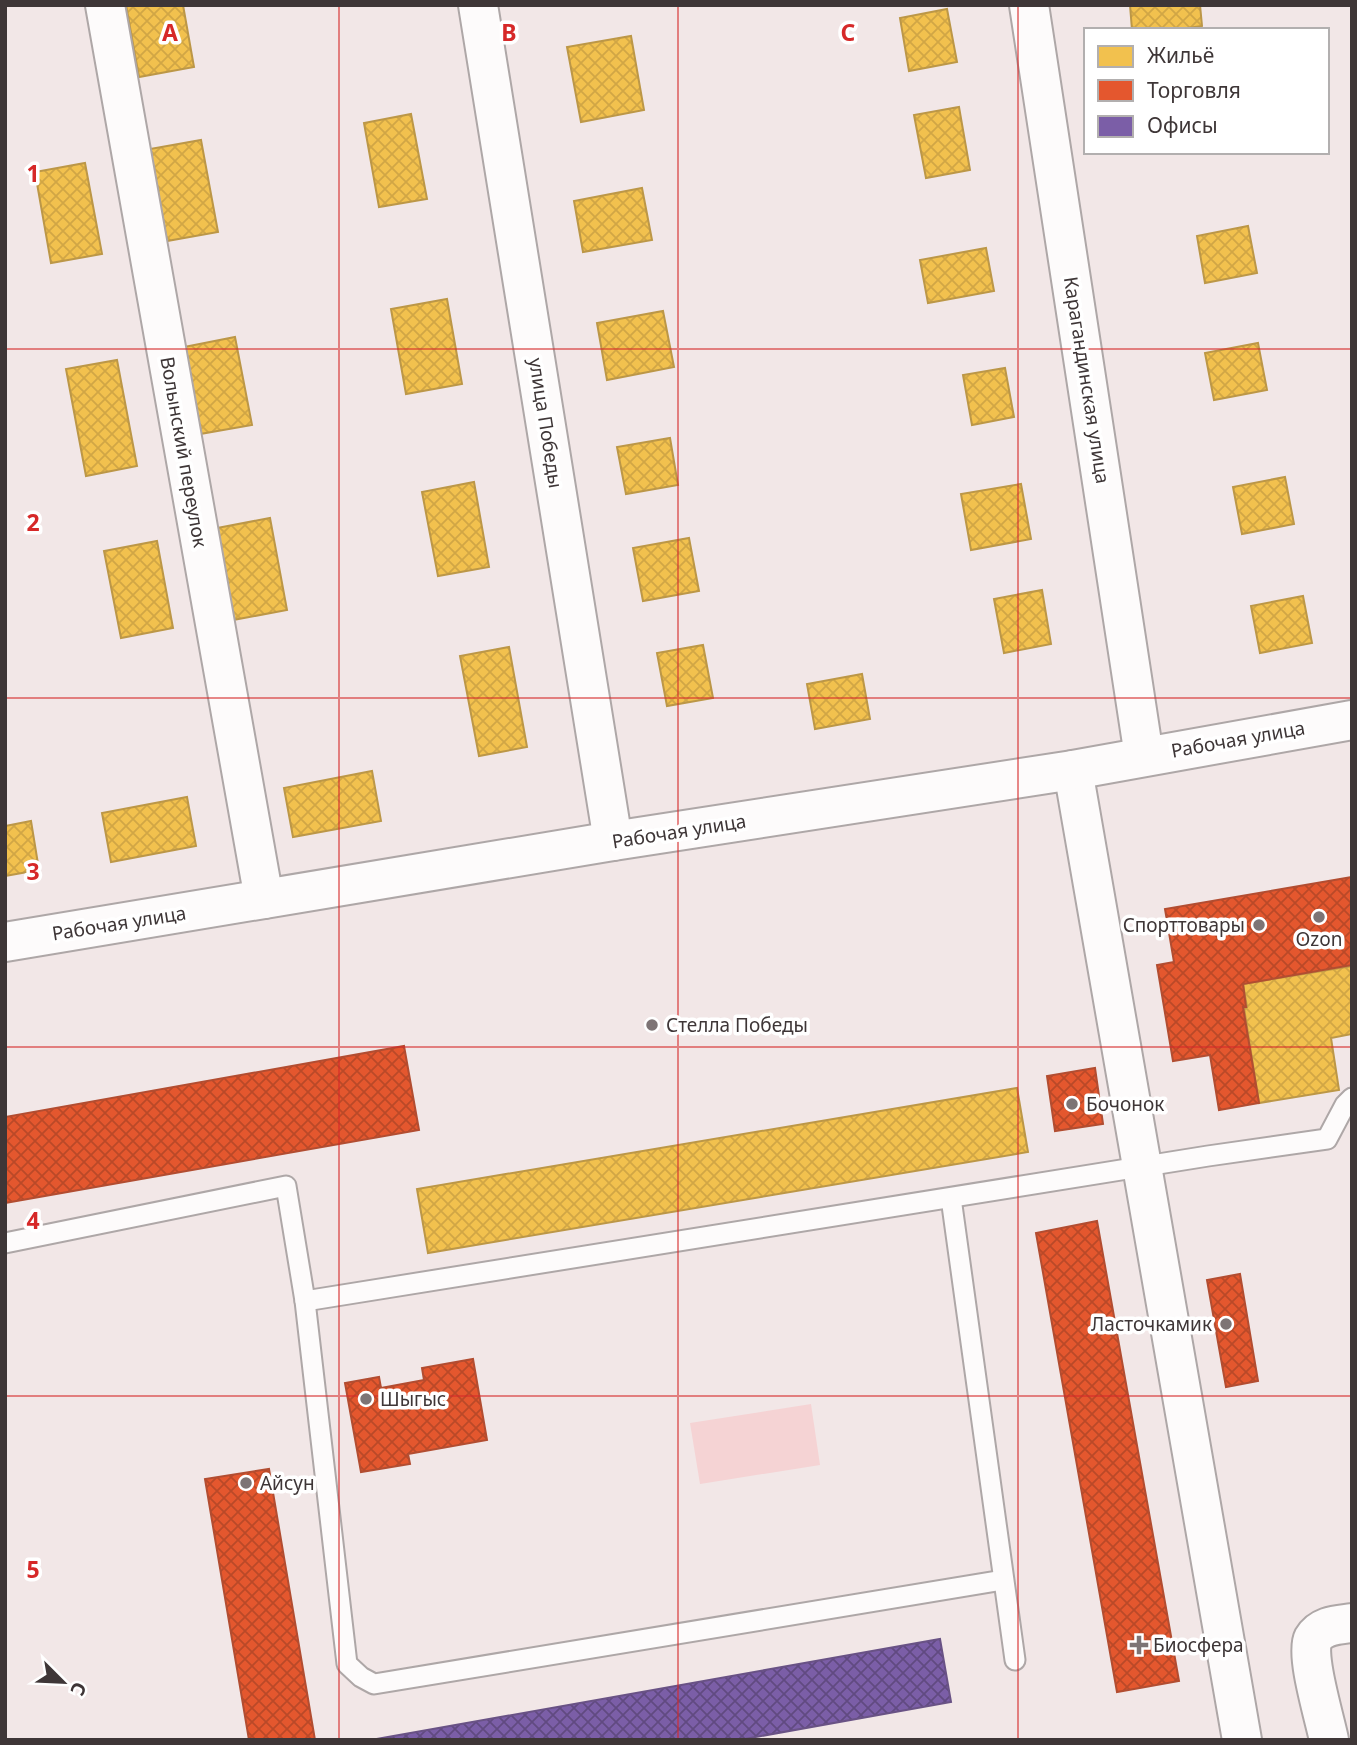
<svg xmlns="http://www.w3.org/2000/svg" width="1357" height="1745" font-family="'Noto Sans',sans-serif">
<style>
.park{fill:#f5d3d4}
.homes{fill:url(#homes-cross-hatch);stroke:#bc9747;stroke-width:2}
.shops{fill:url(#shops-cross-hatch);stroke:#b24d31;stroke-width:2}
.offices{fill:url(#offices-cross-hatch);stroke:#695285;stroke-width:2}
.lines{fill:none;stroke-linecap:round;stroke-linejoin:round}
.lane-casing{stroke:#aea7a7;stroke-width:23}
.street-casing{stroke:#aea7a7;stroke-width:42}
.lane{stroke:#fdfbfb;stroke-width:19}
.street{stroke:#fdfbfb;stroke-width:38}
.grid{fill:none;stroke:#d62828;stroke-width:2;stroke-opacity:0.55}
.poi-dot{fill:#7d7475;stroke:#fff;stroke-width:2.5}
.labels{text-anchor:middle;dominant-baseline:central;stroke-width:7;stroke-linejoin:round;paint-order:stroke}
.street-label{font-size:19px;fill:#3e3637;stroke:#fff}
.poi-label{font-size:19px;fill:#3e3637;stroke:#fff;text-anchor:start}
.grid-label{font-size:23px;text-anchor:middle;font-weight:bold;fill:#d62828;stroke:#fff;stroke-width:7;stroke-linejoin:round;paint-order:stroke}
</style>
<defs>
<pattern id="homes-cross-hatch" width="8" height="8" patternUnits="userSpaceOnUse" patternTransform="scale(1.75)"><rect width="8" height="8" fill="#f2c14e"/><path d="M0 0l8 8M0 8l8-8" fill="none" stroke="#d1a645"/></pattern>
<pattern id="shops-cross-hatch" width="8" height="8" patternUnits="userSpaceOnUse" patternTransform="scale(1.75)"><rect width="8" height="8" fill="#e4572e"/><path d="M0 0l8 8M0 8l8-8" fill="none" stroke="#ba4928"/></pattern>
<pattern id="offices-cross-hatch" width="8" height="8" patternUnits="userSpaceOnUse" patternTransform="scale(1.75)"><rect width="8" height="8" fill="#7b5ea7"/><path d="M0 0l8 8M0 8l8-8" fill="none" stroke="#614a81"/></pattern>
</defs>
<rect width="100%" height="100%" fill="#f2e7e7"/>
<polygon class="park" points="811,1404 820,1465 700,1484 690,1423"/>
<g class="homes">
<polygon points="126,5 183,5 194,67 139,77"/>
<polygon points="1130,5 1200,5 1202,26 1174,30 1132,30"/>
<polygon points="947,9 957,62 909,71 900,18"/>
<polygon points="631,36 644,110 581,122 567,47"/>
<polygon points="959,107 970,170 926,178 914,115"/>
<polygon points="411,114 427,199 379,207 364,123"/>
<polygon points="201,140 218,232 167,241 150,149"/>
<polygon points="85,163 102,254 51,263 35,172"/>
<polygon points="642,188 652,240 583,252 574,201"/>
<polygon points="1248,226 1257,273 1205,283 1197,236"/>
<polygon points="986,248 994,291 928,303 920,260"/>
<polygon points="447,299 462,384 406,394 391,309"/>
<polygon points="663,311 674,367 607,380 597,323"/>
<polygon points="235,337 252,425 200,434 184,347"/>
<polygon points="1258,343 1267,390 1214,400 1205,353"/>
<polygon points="117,360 137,466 86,476 66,369"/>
<polygon points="1005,368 1014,417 972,425 963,375"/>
<polygon points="670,438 678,485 626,494 617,447"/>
<polygon points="1285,477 1294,524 1242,534 1233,487"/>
<polygon points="474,482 489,567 438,576 422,492"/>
<polygon points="1021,484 1031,539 971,550 961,494"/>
<polygon points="270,518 287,610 233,620 217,528"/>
<polygon points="689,538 699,591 643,601 633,548"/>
<polygon points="157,541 173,628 121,638 104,551"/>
<polygon points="1042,590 1051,644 1004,653 994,599"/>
<polygon points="1303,596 1312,643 1260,653 1251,606"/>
<polygon points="703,645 713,698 667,706 657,653"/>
<polygon points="509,647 527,747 479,756 460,656"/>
<polygon points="862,674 870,719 815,729 807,684"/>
<polygon points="372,771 381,821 293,837 284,788"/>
<polygon points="187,797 196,846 111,862 102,813"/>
<polygon points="31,821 39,870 5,876 5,826"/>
<polygon points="1352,966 1352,1034 1331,1038 1339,1090 1259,1103 1244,1008 1247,1007 1243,984"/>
<polygon points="1017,1088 1028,1152 428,1253 417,1189"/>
</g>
<g class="shops">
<polygon points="1352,877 1352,965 1243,984 1246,1007 1243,1007 1259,1103 1219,1110 1210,1055 1173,1061 1157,965 1174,962 1165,909"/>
<polygon points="404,1046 419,1130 5,1203 5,1117"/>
<polygon points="1095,1068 1103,1124 1055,1131 1047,1076"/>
<polygon points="1097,1221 1179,1681 1117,1692 1036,1233"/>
<polygon points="1240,1274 1258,1381 1226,1387 1207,1280"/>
<polygon points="473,1359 487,1440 408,1454 410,1464 361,1472 345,1383 379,1377 381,1388 424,1380 422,1368"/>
<polygon points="269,1469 315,1740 249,1740 205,1479"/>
</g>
<polygon class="offices" points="940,1639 951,1702 739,1740 371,1740"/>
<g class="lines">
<defs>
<g id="lane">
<polyline points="951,1198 1015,1660"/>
<polyline points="5,1243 286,1186 305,1301 1208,1156 1327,1139 1345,1105 1352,1098"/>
<polyline points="305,1301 347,1664 361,1677 374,1684 1003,1580"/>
</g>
<g id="street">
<polyline points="105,5 264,899"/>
<polyline points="478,5 613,841"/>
<polyline points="1029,5 1144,756"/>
<polyline points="1073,770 1242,1740"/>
<polyline points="5,942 613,841 1073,770 1352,720"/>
<path d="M1329,1740C1325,1720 1305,1654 1313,1639C1321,1625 1338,1625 1352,1623"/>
</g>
</defs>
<use href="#lane" class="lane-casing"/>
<use href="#street" class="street-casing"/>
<use href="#lane" class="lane"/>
<use href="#street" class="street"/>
</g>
<path class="grid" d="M339,5V1740M678,5V1740M1018,5V1740M5,349H1352M5,698H1352M5,1047H1352M5,1396H1352"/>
<g class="poi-dot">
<circle cx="1319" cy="917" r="7"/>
<circle cx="1259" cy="925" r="7"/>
<circle cx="652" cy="1025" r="7"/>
<circle cx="1072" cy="1104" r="7"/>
<circle cx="1226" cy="1324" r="7"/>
<circle cx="366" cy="1399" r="7"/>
<circle cx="246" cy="1483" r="7"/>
<path d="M1135.5 1634.5h7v7h7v7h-7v7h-7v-7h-7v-7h7z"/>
</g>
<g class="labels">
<g class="street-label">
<text transform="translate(1087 380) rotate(81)">Карагандинская улица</text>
<text transform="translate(546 423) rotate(81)">улица Победы</text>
<text transform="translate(184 452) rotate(80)">Волынский переулок</text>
<text transform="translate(1238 739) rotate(-10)">Рабочая улица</text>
<text transform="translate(679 831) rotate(-9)">Рабочая улица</text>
<text transform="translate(119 923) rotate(-9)">Рабочая улица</text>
</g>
<g class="poi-label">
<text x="1245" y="925" text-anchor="end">Спорттовары</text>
<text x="1319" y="939" text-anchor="middle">Ozon</text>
<text x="666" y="1025">Стелла Победы</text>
<text x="1086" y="1104">Бочонок</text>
<text x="1212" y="1324" text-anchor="end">Ласточкамик</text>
<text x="380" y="1399">Шыгыс</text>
<text x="260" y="1483">Айсун</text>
<text x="1153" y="1645">Биосфера</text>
</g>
</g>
<g class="grid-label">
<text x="170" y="41">A</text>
<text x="509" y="41">B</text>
<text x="848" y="41">C</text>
<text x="33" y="182">1</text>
<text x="33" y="531">2</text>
<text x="33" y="880">3</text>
<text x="33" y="1229">4</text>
<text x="33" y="1578">5</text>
</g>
<rect width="1357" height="1745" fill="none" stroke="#3e3637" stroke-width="14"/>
<rect x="1084" y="28" width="245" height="126" fill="#ffffff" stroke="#b2afaf" stroke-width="2"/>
<rect x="1098" y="46" width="35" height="21" fill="#f2c14e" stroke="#b2afaf" stroke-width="2"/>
<text x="1147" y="63" font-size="21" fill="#3e3637">Жильё</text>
<rect x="1098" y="80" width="35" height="21" fill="#e4572e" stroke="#b2afaf" stroke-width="2"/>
<text x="1147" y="98" font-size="21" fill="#3e3637">Торговля</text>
<rect x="1098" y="116" width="35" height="21" fill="#7b5ea7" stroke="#b2afaf" stroke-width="2"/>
<text x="1147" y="133" font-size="21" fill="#3e3637">Офисы</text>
<g transform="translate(63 1682) rotate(114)" stroke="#ffffff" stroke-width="5" paint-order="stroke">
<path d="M0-5L12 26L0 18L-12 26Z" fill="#3e3637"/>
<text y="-10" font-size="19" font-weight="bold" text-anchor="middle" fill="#3e3637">С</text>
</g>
</svg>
